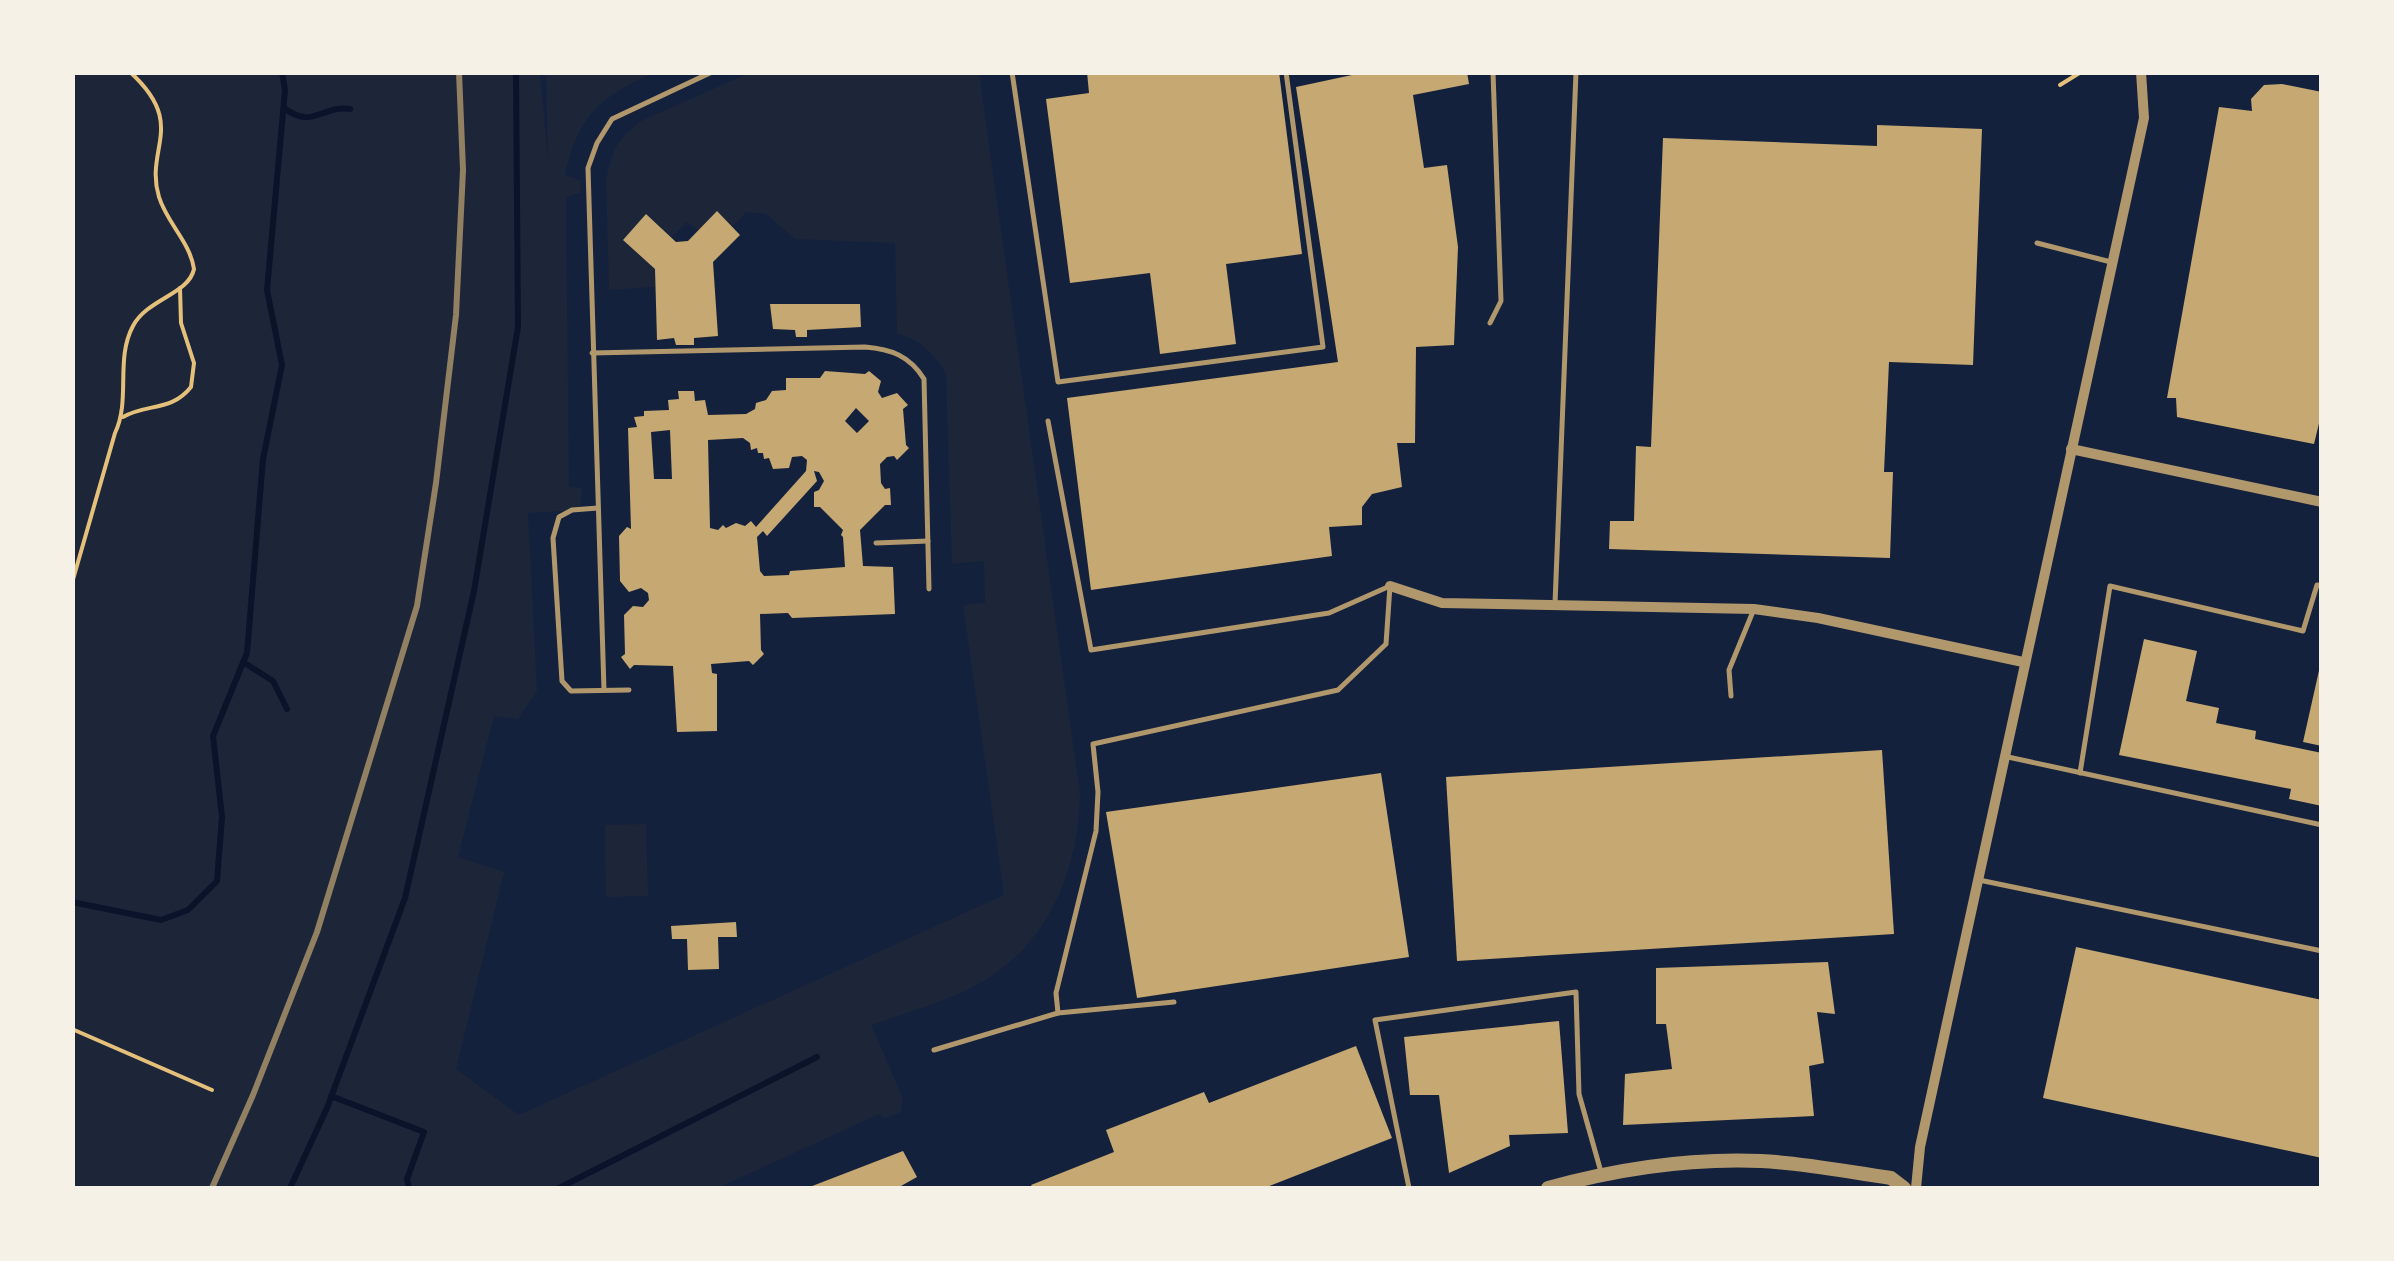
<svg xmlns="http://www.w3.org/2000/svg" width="2394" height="1261" font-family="Commissioner,sans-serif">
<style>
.green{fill:#1d2539}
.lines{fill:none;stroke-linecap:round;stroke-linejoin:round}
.stream{stroke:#0b132b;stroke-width:6}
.building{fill:#c6a872;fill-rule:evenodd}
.path{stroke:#e5c07b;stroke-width:4}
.service{stroke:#b1986c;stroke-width:5}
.minor{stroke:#b1986c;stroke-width:10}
.tertiary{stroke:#b1986c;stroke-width:14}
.rail{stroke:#918062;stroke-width:6}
</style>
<rect width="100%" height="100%" fill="#14213d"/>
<g class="green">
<path d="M72,73H540L548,160L546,73H653C600,97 578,116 565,175L581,181L580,193L566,197L569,487L582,488L580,510L528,513L537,691L518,719L494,716L458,857L504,872L456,1069L519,1115L1004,895L963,605L985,603L984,561L952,564L946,373C933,353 921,339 897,334L895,243L795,239L766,214L746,212L732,227L698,230L687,222L672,237L646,214L623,240L655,269V287L609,290L606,178L615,148L625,134L641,121L749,73H979L1080,794C1078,871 1049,944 980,983C947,1002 907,1012 871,1025L903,1098L901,1112L884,1119L879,1114L718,1188H73Z"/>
<polygon points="646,824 648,896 606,897 605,825"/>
</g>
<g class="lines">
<g class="stream">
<path d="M284,108C314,130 321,105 350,109"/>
<polyline points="243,662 273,681 287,709"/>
<polyline points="72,902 161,920 188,910 217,881 222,817 213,736 247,653 263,459 282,365 267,290 285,90 282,72"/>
<polyline points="331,1096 424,1132 407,1179 409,1188"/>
<polyline points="290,1188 327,1108 405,898 474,591 518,327 516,72"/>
<polyline points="559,1188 817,1057"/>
</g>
</g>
<g class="building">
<polygon points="1087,72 1279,72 1302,254 1226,264 1236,344 1160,354 1150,273 1070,283 1046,99 1089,93"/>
<polygon points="1366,72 1467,72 1469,84 1413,95 1424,168 1447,165 1458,247 1454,345 1416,347 1415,443 1397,443 1402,487 1372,494 1362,507 1362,525 1329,527 1332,556 1091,590 1067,398 1338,362 1296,87"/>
<polygon points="2282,84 2322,92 2322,411 2314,444 2177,417 2176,398 2167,398 2219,107 2252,111 2251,99 2264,85"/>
<polygon points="1877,125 1982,129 1973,365 1889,362 1884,472 1893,472 1890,558 1609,549 1610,521 1634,521 1636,446 1651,447 1663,138 1877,146"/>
<polygon points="717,211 740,235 713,262 718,336 694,338 694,345 676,345 674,338 657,340 655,269 623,240 646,214 676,242 688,241"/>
<polygon points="770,304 860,304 861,327 807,330 807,337 796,337 795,330 773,329"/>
<path d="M825,371L865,374L869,371L881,381L878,392L882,398L897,393L908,405L903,409L906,445L909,448L897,460L894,456L887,457L880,464L881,483L885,489L890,488L891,505H885L860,530L863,566L893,567L895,614L792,618L788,613L760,614L761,650L764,654L753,665L749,661L711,664L712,673L717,674V731L677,732L673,666L634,665L630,669L621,657L625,654L624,615L633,606L643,607L649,600L648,593L641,588L629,592L620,581L619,536L627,527L631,529L628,428L637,427L634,417L644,416V411L669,410L668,400L679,399L678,391H694L695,401L705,400L708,415L746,414L755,409L756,403L766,400L772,391L786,390V378H820ZM856,408L869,421L857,433L845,421ZM670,430L672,479H654L651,432ZM743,438L750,443L751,450L757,448L758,453H763L764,459L769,458L773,469L789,468L792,457L802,456L807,460L806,471L756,527L751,521L745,526L736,523L726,528L723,525L718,530L710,528L708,440ZM814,471L819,472L824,481L819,490L814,492V507H820L843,530L841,535L843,537L845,567L790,571L789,575L764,576L760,571L757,537L763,531L767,536L817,481Z"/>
<polygon points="2144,639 2197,651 2186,701 2219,708 2216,723 2256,731 2255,739 2322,753 2322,806 2289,799 2291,789 2119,755"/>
<polygon points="2320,666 2322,667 2322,746 2303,742"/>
<polygon points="1882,750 1894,934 1457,961 1446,777"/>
<polygon points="1381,773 1409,957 1137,998 1106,812"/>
<polygon points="736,922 737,937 718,937 719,969 688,970 687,939 672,939 671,926"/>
<polygon points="2076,947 2322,1000 2322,1158 2043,1098"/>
<polygon points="1828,962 1835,1014 1817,1012 1824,1063 1809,1066 1814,1116 1623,1125 1625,1074 1672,1069 1666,1024 1656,1024 1656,968"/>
<polygon points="1559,1021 1568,1133 1509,1135 1510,1146 1449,1173 1439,1095 1410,1095 1404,1037"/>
<polygon points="1356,1046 1392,1138 1264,1188 1033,1188 1031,1185 1114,1152 1106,1130 1204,1092 1209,1103"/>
<polygon points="903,1151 917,1177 901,1186 902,1188 807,1188"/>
</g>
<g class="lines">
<g class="path">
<polyline points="2060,85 2081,72"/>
<path d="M123,417C148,403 171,412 191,387L194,363L181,323L180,288"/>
<path d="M72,583L115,433C131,400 115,359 133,326C147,299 189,294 194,269C190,242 167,223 159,197C144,148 188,125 130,72"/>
<polyline points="72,1029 212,1090"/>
</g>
<g class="service">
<polyline points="1012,72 1058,382 1323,347 1286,72"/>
<polyline points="2037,243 2111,262"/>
<polyline points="1490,323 1501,301 1493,72"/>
<path d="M592,353L865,347C891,349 910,356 924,379L929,589"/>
<polyline points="598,508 572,510 559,517 553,538 562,681 571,691 629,690"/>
<polyline points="876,543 928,541"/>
<polyline points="1555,604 1576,72"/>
<polyline points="604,690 588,168 597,143 612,119 712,72"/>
<polyline points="1731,696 1729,670 1754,609"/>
<polyline points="2008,757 2322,825"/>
<polyline points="2080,773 2110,586 2303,631 2317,585 2322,586"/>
<polyline points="1979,880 2322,951"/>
<polyline points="1058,1013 1174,1002"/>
<polyline points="934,1050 1058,1013 1056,993 1096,831 1098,792 1093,744 1338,690 1386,644 1390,586 1329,613 1091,650 1048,421"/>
<polyline points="1409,1188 1375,1020 1576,992 1579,1094 1601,1172"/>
</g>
<g class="minor">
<polyline points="2071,449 2322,502"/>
<polyline points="1390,586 1442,603 1754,609 1818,618 2023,662"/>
<polyline points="1916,1188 1920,1147 2144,118 2141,72"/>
</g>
<path class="tertiary" d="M1548,1188C1617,1169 1689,1158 1761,1161C1804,1163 1848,1172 1891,1178L1904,1188"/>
<polyline class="rail" points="212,1188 253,1095 317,932 417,606 436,483 456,315 463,170 459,72"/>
</g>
<rect width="2394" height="1261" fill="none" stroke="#f6f1e7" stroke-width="150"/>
</svg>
